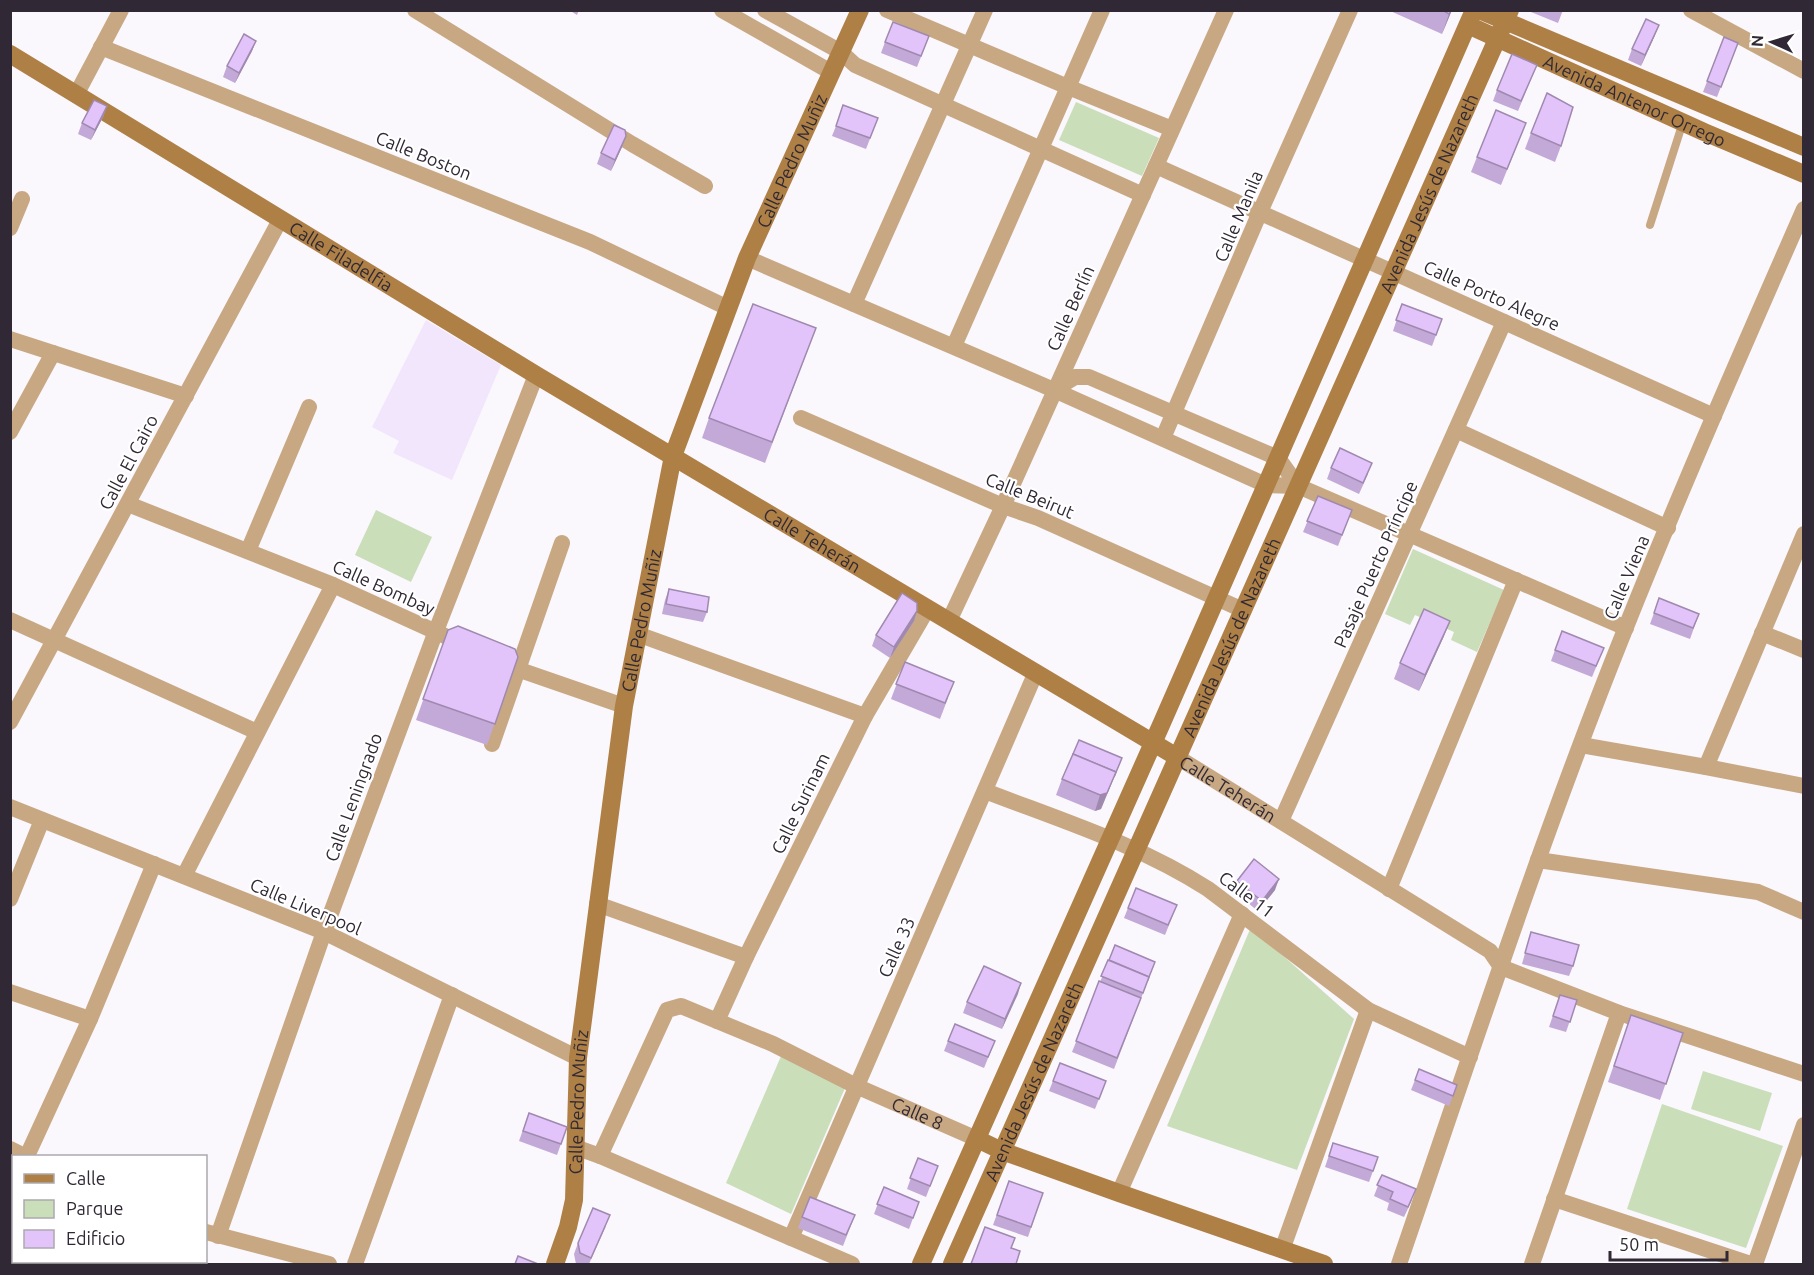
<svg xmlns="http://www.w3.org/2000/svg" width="1814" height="1275" font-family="Ubuntu,sans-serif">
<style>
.built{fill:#f2e6fd}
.green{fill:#cadeb9}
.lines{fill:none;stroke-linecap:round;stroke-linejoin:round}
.lane{stroke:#c8a883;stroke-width:8}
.street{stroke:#c8a883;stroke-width:16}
.secondary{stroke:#af8046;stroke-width:18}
.wall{fill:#c3a9d7}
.shaded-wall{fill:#9f89af}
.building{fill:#e3c4fa;stroke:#9f89af;stroke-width:1.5}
.labels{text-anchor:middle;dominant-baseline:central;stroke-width:4.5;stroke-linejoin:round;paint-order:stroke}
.street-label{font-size:18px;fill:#302935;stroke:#fff}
</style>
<rect width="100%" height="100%" fill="#faf7fd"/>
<polygon class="built" points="426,320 501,365 452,480 393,453 399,441 372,427"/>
<g class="green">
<polygon points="1076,102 1159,138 1142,176 1059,140"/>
<polygon points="376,510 432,537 411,582 355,555"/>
<polygon points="1413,549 1504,590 1477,652 1451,640 1454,632 1415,615 1410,625 1385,614"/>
<polygon points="1251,927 1354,1019 1297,1170 1167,1126"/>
<polygon points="782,1054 848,1081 791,1214 726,1183"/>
<polygon points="1703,1071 1772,1093 1760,1131 1691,1109"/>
<polygon points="1662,1104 1783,1146 1746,1248 1627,1209"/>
</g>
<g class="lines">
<polyline class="lane" points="1650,225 1683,122"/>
<g class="street">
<polyline points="415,10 632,144 705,186"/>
<polyline points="722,10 831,72"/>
<polyline points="765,10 841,52 855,65 1143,195"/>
<polyline points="887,10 1068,87 1172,129"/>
<polyline points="1691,10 1804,71"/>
<polyline points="101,47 590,242 728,308"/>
<polyline points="76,95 121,10"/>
<polyline points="1156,166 1714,416"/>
<polyline points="10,228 22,199"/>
<polyline points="747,258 1054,390 1266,485 1298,486 1626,628"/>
<polyline points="854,304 985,10"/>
<polyline points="10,339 186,396"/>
<polyline points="954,346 1102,10"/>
<polyline points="1054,390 1075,377 1089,377 1278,458 1298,486"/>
<polyline points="801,418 1003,506 1038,518 1243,610"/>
<polyline points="1456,430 1668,528"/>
<polyline points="10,432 53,353"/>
<polyline points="1163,438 1260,212 1350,10"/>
<polyline points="128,504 333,585 445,636"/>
<polyline points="248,551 309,407"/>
<polyline points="10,620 257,732"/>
<polyline points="949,621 1003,506 1226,10"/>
<polyline points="1762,633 1804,650"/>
<polyline points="640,635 865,716"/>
<polyline points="496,659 517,669 624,706"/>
<polyline points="10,722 280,220"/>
<polyline points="492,744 562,543"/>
<polyline points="1581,745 1706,767 1804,786"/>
<path id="s1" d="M1177,757L1490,951L1501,967L1619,1013L1804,1074"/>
<polyline points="1706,767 1804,534"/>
<path d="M985,791C1060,820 1140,845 1208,889L1368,1010L1470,1057"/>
<polyline points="10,807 324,932 578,1058"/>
<polyline points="1281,821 1504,322"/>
<polyline points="1538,860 1758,892 1804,912"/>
<polyline points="184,876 333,585"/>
<polyline points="1389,889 1516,580"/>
<polyline points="10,899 42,820"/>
<polyline points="597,904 746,957"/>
<polyline points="10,992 90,1019"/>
<polyline points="717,1021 746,957 865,716 928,608"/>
<polyline points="575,1147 600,1156 852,1264"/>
<polyline points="10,1149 24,1156"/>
<polyline points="27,1156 90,1019 154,864"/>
<path id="s2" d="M600,1156L667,1010L681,1006L773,1044L856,1086L977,1139"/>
<polyline points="1119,1193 1242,914"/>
<polyline points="10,1198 14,1190"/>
<polyline points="1554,1199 1751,1264"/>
<polyline points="206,1232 329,1264"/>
<polyline points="218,1236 324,932 436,631 536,375"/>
<polyline points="791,1238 1036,672"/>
<polyline points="1282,1250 1368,1010"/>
<polyline points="108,1264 109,1262"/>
<polyline points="355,1264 452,995"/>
<path d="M1399,1264C1472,1051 1542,836 1626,627C1682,487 1743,348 1804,209"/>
<polyline points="1532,1264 1619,1013"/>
<polyline points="1755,1264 1804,1125"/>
</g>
<g class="secondary">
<polyline points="1479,10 1804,147"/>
<path id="s3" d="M1468,25L1704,132L1804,174"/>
<path id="s4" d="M10,54L536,375L1177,757"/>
<polyline points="977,1139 1002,1151 1119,1193 1324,1264"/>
<path id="s5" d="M555,1264L568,1227L574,1200L578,1058L624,706L673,456L747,258L860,10"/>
<polyline points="921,1264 1161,725 1474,10"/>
<path id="s6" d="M952,1264L1510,10"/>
</g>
</g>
<g class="wall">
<polygon points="569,10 579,10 577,15"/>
<polygon points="1388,10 1452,10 1442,34"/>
<polygon points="1532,10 1563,10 1558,23 1531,12"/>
<polygon points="1655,35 1641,66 1628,60 1632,49"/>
<polygon points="929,36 917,67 881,53 885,42"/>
<polygon points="1724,37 1738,43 1717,97 1703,92"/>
<polygon points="256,41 252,51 235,83 223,77 227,66"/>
<polygon points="1537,65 1518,111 1493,101 1497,90"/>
<polygon points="107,106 103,117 91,140 78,134 82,123"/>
<polygon points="878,118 866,149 832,136 836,126"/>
<polygon points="1531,133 1561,146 1555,162 1525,149"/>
<polygon points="626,136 622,147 611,171 597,164 601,153"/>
<polygon points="1520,138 1501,185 1471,172 1477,157"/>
<polygon points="1402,304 1442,319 1432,346 1393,331"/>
<polygon points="808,349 765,463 702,438 709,418"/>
<polygon points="1331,468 1368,474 1359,494 1327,479"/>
<polygon points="1318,496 1352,510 1338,546 1303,532"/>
<polygon points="669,589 707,612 703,622 662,614 665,600"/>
<polygon points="917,611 914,621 890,658 872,646 876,635"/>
<polygon points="1654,613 1699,614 1690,639 1650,624"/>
<polygon points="448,630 518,657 487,745 416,720"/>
<polygon points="1444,636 1419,691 1394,679 1400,663"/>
<polygon points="1604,648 1592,677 1551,661 1555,650"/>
<polygon points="905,662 948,698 940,719 891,699"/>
<polygon points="1122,758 1101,809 1095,811 1056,795 1062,779"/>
<polygon points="1237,881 1275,890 1258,911 1233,891"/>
<polygon points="1136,888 1173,915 1165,935 1124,918"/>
<polygon points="1531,932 1573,966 1569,976 1522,964"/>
<polygon points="1115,945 1155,962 1114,1069 1072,1052"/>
<polygon points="1021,983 1002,1029 963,1013 967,1002"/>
<polygon points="1560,995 1577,1000 1566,1032 1549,1027"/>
<polygon points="1631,1015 1683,1033 1660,1100 1608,1082"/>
<polygon points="948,1041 995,1041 984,1068 944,1051"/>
<polygon points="1060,1063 1106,1081 1095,1109 1049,1091"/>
<polygon points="1415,1080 1457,1085 1449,1106 1411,1090"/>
<polygon points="529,1113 567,1127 557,1155 519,1141"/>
<polygon points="1333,1143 1373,1171 1369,1182 1325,1167"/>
<polygon points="918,1158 938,1166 926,1197 907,1189"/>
<polygon points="1382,1175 1412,1200 1404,1217 1387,1210 1389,1203 1374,1196"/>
<polygon points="1009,1181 1043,1193 1028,1237 993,1225"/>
<polygon points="884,1187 919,1202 909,1229 874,1214"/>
<polygon points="810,1197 855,1215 843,1246 798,1228"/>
<polygon points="606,1226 589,1264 576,1264 574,1254 578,1243"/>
</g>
<g class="shaded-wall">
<polygon points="1451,10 1452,10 1442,34 1449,14"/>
<polygon points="1659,25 1655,35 1641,66 1645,55"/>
<polygon points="256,41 252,51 235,83 239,73"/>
<polygon points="107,106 103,117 91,140 95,130"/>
<polygon points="626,136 622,147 611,171 615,160"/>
<polygon points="917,611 914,621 890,658 894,647"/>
<polygon points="1450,621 1444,636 1419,691 1425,675"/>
<polygon points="1122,758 1101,809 1095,811 1100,795"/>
<polygon points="1279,879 1275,890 1258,911 1262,901"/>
<polygon points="1021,983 1018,994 1002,1029 1005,1019"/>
</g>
<g class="building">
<polygon points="1442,10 1451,10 1449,14"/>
<polygon points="1646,19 1659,25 1645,55 1632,49"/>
<polygon points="893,22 929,36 921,56 885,42"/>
<polygon points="244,34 256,41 239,73 227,66"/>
<polygon points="1724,37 1738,43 1721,87 1707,81"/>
<polygon points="1512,54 1537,65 1521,101 1497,90"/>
<polygon points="1547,93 1573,107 1561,146 1531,133"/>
<polygon points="94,100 107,106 95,130 82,123"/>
<polygon points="843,105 878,118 870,138 836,126"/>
<polygon points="1496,110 1526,123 1507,169 1477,157"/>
<polygon points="614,125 625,130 626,136 615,160 601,153"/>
<polygon points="753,304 816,328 772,442 709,418"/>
<polygon points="1402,304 1442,319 1436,335 1396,320"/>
<polygon points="1340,448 1372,463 1363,483 1331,468"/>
<polygon points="1318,496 1352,510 1342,535 1307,521"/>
<polygon points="669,589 709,597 707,612 666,604"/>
<polygon points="902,593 917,603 917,611 894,647 876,635"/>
<polygon points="1659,598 1699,614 1693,628 1654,613"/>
<polygon points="1424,609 1450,621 1425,675 1400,663"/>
<polygon points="458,626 515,649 518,657 495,724 423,699 448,630"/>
<polygon points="1562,631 1604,648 1596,666 1555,650"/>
<polygon points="905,662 954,682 945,703 896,684"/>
<polygon points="1079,740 1122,758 1114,777 1116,772 1073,754"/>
<polygon points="1073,754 1116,772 1107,793 1100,795 1062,779"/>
<polygon points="1254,859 1279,879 1262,901 1237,881"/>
<polygon points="1136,888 1177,905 1168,925 1128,908"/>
<polygon points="1531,932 1579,945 1573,966 1525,953"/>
<polygon points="1115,945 1155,962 1147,982 1149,977 1109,960"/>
<polygon points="1108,960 1149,977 1143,993 1101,976"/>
<polygon points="984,966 1021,983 1005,1019 967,1002"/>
<polygon points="1099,981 1141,998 1117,1058 1076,1041"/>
<polygon points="1560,995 1577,1000 1570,1022 1553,1016"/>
<polygon points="1631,1015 1683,1033 1666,1084 1614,1066"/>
<polygon points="955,1024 995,1041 988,1057 948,1041"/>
<polygon points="1060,1063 1106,1081 1099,1099 1053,1081"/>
<polygon points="1419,1069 1457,1085 1453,1096 1415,1080"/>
<polygon points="529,1113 567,1127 561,1144 523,1131"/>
<polygon points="1333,1143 1378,1157 1373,1171 1329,1156"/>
<polygon points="918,1158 938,1166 930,1186 910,1178"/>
<polygon points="1382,1175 1416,1189 1408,1207 1390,1199 1393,1192 1377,1185"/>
<polygon points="1009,1181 1043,1193 1031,1227 997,1215"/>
<polygon points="884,1187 919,1202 913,1218 877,1204"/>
<polygon points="810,1197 855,1215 846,1235 802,1217"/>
<polygon points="593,1208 610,1215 591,1258 580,1253 578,1243"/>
<polygon points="985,1227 1015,1238 1011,1248 1020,1251 1016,1264 971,1264"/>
<polygon points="518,1256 538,1264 515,1264"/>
</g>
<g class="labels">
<g class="street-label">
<text stroke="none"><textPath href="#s3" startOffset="183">Avenida Antenor Orrego</textPath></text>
<text transform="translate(424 155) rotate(22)">Calle Boston</text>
<text stroke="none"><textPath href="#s5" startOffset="1137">Calle Pedro Muñiz</textPath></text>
<text stroke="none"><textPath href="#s6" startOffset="1172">Avenida Jesús de Nazareth</textPath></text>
<text transform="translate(1238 216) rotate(-67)">Calle Manila</text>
<text stroke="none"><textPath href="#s4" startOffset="388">Calle Filadelfia</textPath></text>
<text transform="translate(1492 295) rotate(24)">Calle Porto Alegre</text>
<text transform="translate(1070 308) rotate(-66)">Calle Berlín</text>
<text transform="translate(128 462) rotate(-62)">Calle El Cairo</text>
<text transform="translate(1030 495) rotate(22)">Calle Beirut</text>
<text stroke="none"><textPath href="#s4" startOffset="938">Calle Teherán</textPath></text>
<text transform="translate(1375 564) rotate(-66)">Pasaje Puerto Príncipe</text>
<text transform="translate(1626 577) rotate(-67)">Calle Viena</text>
<text transform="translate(384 587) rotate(24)">Calle Bombay</text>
<text stroke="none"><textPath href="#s5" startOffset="651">Calle Pedro Muñiz</textPath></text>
<text stroke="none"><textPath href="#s6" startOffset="686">Avenida Jesús de Nazareth</textPath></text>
<text stroke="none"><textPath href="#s1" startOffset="60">Calle Teherán</textPath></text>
<text transform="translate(353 797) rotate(-70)">Calle Leningrado</text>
<text transform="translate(800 803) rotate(-64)">Calle Surinam</text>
<text transform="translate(1247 894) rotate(37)">Calle 11</text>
<text transform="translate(306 906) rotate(23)">Calle Liverpool</text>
<text transform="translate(896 947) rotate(-66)">Calle 33</text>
<text stroke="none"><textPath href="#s6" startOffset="200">Avenida Jesús de Nazareth</textPath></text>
<text stroke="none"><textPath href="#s5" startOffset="165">Calle Pedro Muñiz</textPath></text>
<text stroke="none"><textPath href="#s2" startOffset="435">Calle 8</textPath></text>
</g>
</g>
<rect width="1814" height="1275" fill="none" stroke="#302935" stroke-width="24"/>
<rect x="12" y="1155" width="195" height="108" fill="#ffffff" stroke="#aca9ae" stroke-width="1.5"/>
<rect x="24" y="1174" width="30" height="9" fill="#af8046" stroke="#aca9ae" stroke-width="1.5"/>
<text x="66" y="1185" font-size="18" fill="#302935">Calle</text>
<rect x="24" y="1200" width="30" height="18" fill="#cadeb9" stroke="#aca9ae" stroke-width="1.5"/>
<text x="66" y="1215" font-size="18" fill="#302935">Parque</text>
<rect x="24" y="1230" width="30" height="18" fill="#e3c4fa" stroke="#aca9ae" stroke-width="1.5"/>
<text x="66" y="1245" font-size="18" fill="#302935">Edificio</text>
<g transform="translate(1772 42) rotate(274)" stroke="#ffffff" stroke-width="4.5" paint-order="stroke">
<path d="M0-4.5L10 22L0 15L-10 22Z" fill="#302935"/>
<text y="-9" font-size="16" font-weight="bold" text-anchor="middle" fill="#302935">N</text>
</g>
<path d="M1610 1251v9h117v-9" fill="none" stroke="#302935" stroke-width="3"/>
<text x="1619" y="1251" font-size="18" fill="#302935" stroke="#ffffff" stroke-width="4.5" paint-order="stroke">50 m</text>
</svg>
